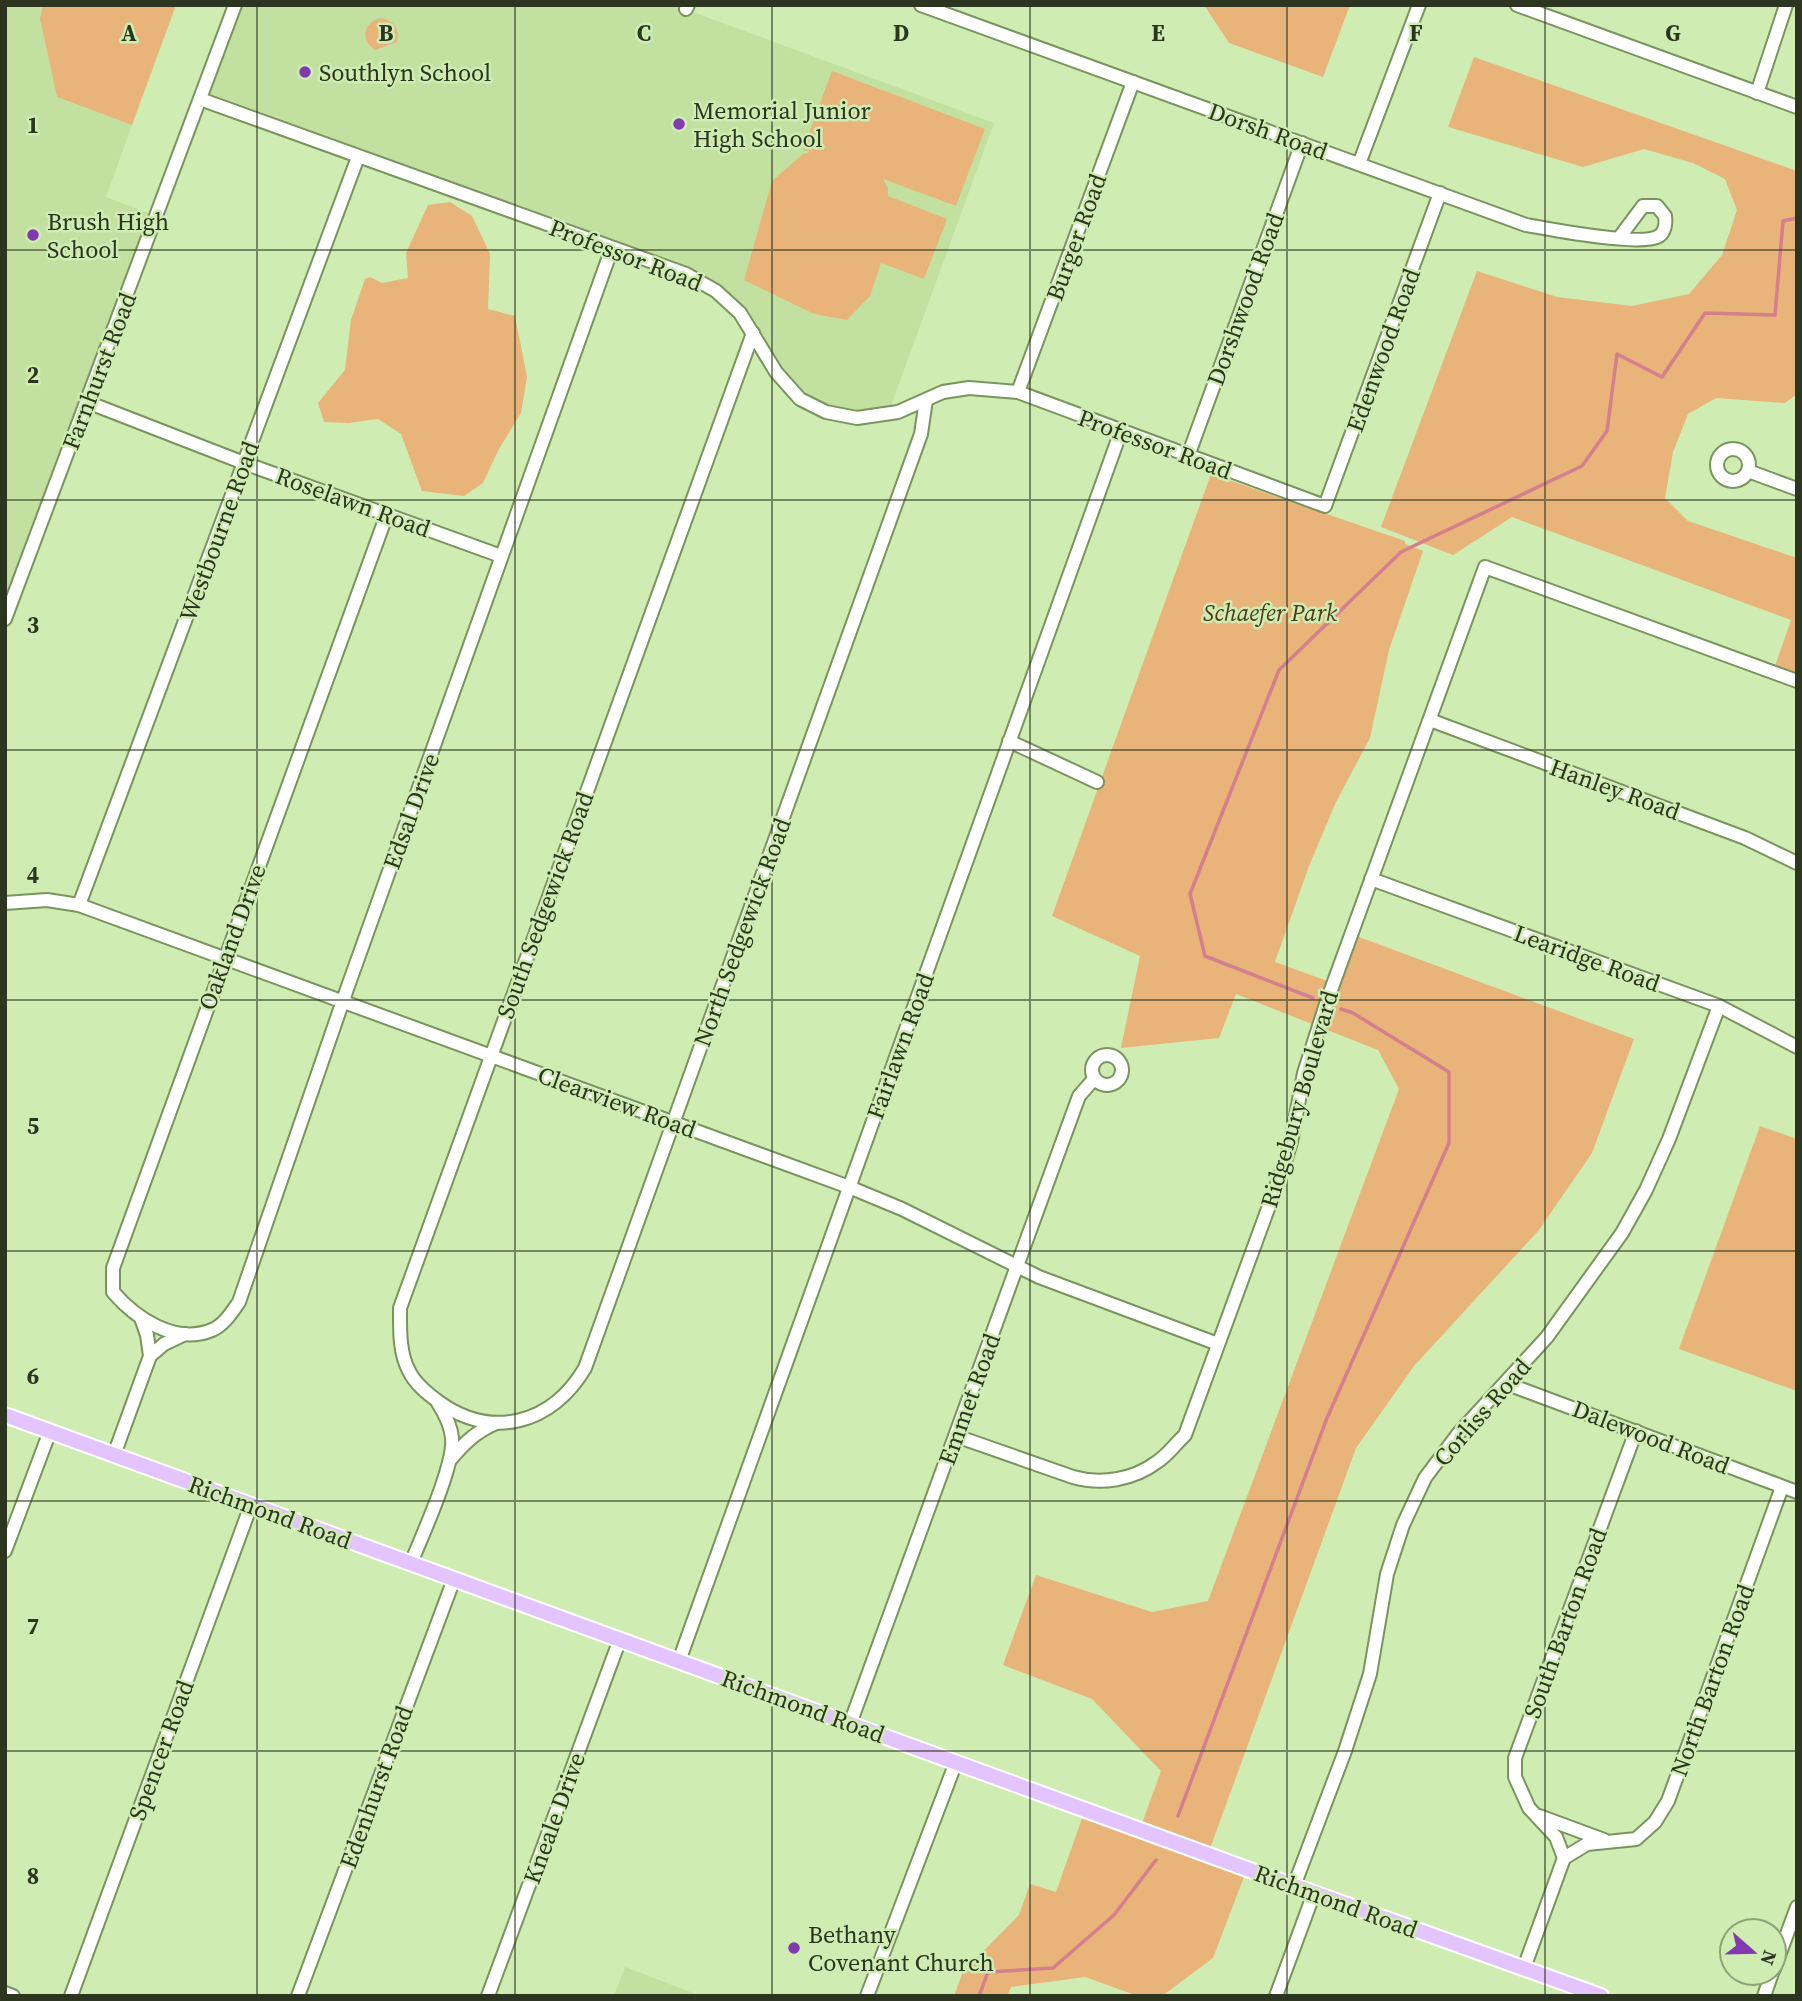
<svg xmlns="http://www.w3.org/2000/svg" width="1802" height="2001" font-family="'Source Serif 4',serif">
<style>
.built{fill:#c2e1a0}
.green{fill:#e8b47a}
.lines{fill:none;stroke-linecap:round;stroke-linejoin:round}
.stream{stroke:#d47f8e;stroke-width:3.5}
.minor-casing{stroke:#7a945e;stroke-width:16}
.major-casing{stroke:#fff;stroke-width:18}
.minor{stroke:#fff;stroke-width:12}
.major{stroke:#e3c4fd;stroke-width:14}
.grid{fill:none;stroke:#2b351f;stroke-width:2;stroke-opacity:0.55}
.poi-dot{fill:#813baf;stroke:#cfecb2;stroke-width:2.5}
.labels{text-anchor:middle;dominant-baseline:central;stroke-width:5;stroke-linejoin:round;paint-order:stroke}
.poi-label{font-size:24px;fill:#2b351f;stroke:#cfecb2;text-anchor:start}
.street-label{font-size:24px;fill:#2b351f;stroke:#cfecb2}
.park-label{font-size:24px;font-style:italic;fill:#51391c;stroke:#cfecb2}
.grid-label{font-size:23px;text-anchor:middle;font-weight:bold;fill:#2b351f;stroke:#cfecb2;stroke-width:5;stroke-linejoin:round;paint-order:stroke}
</style>
<rect width="100%" height="100%" fill="#cfecb2"/>
<g class="built">
<polygon points="5,5 43,5 40,19 57,97 132,125 106,197 156,216 5,619"/>
<polygon points="235,5 674,5 994,123 888,414 857,418 800,399 716,291 200,99"/>
<polygon points="625,1967 701,1996 614,1996"/>
</g>
<g class="green">
<polygon points="43,5 176,5 132,125 57,97 40,19"/>
<polygon points="1201,5 1350,5 1323,77 1229,43 1206,8"/>
<path d="M380,18C394,20 400,29 397,42L375,50C360,40 363,23 380,18Z"/>
<polygon points="1474,57 1797,171 1797,394 1785,403 1716,398 1688,414 1673,452 1665,498 1688,521 1797,558 1797,681 1773,672 1791,620 1512,517 1453,555 1381,527 1477,271 1557,297 1632,306 1689,294 1722,255 1737,210 1725,179 1693,163 1644,149 1583,167 1448,127"/>
<polygon points="832,71 985,129 956,206 883,179 888,188 888,196 947,219 924,279 881,263 870,296 847,320 814,314 744,280 772,181 803,154 810,152 803,149"/>
<polygon points="450,202 472,216 490,254 488,309 515,316 527,377 521,413 499,449 483,483 464,496 422,491 401,434 378,419 349,423 324,422 318,403 345,370 351,320 365,279 370,277 382,283 408,278 406,253 428,205"/>
<polygon points="1211,474 1405,541 1405,544 1423,551 1389,650 1370,738 1336,802 1309,866 1275,962 1333,983 1351,934 1634,1039 1592,1153 1539,1230 1414,1366 1356,1448 1208,1854 1247,1869 1213,1958 1162,1996 1138,1996 1085,1977 1011,1987 1007,1996 954,1996 963,1972 1019,1915 1030,1884 1056,1892 1085,1810 1140,1829 1161,1771 1092,1699 1003,1665 1036,1575 1152,1612 1208,1601 1399,1089 1378,1050 1236,994 1219,1038 1121,1048 1140,956 1052,916"/>
<polygon points="1760,1126 1797,1139 1797,1391 1679,1349"/>
</g>
<g class="lines">
<g class="stream">
<polyline points="1313,998 1205,956 1190,894 1279,670 1401,552 1582,466 1607,431 1617,354 1662,377 1705,313 1775,315 1783,221 1797,218"/>
<polyline points="1178,1816 1327,1418 1449,1143 1449,1072 1353,1013 1341,1009"/>
<polyline points="979,1996 988,1972 1053,1968 1114,1915 1156,1860"/>
</g>
<defs>
<g id="minor">
<path d="M921,5L1526,225C1548,229 1642,247 1659,236C1665,232 1666,223 1665,216L1657,206H1643L1619,238"/>
<polyline points="1517,5 1797,107"/>
<polyline points="686,9 688,5"/>
<polyline points="1757,93 1786,5"/>
<polyline points="200,99 686,274 716,291 740,313 776,372 800,399 826,412 857,418 898,412 943,392 969,388 1018,392 1325,506 1440,193"/>
<polyline points="1359,164 1419,5"/>
<path d="M753,333L400,1308C400,1328 399,1353 409,1371C415,1384 428,1394 439,1402C492,1440 552,1424 585,1368L921,434L926,400"/>
<polyline points="1018,392 1133,82"/>
<polyline points="87,402 244,463 501,556"/>
<circle cx="1733" cy="465" r="16"/>
<polyline points="1188,456 1302,143"/>
<polyline points="1748,471 1797,489"/>
<path d="M387,514L113,1268V1292C136,1319 176,1345 212,1330C224,1325 232,1312 239,1302L347,989L612,248"/>
<polyline points="5,619 235,5"/>
<polyline points="1430,720 1745,838 1797,863"/>
<polyline points="1009,741 1097,782"/>
<polyline points="1371,879 1719,1006 1797,1047"/>
<polyline points="5,903 47,900 79,905 849,1187 902,1209 1039,1277 1218,1344"/>
<polyline points="79,905 358,157"/>
<circle cx="1107" cy="1070" r="15"/>
<polyline points="150,1356 164,1344 185,1334"/>
<polyline points="1505,1383 1797,1492"/>
<path d="M956,1436L1073,1477C1101,1485 1133,1480 1157,1462C1168,1455 1176,1443 1185,1435L1284,1165L1291,1142L1304,1073L1327,1001L1485,567L1797,681"/>
<polyline points="114,1455 150,1356 147,1335 141,1318"/>
<path d="M451,1459C465,1442 476,1432 496,1423"/>
<polyline points="5,1551 50,1431"/>
<path d="M411,1563C422,1536 455,1464 452,1438C451,1425 445,1414 438,1403"/>
<polyline points="679,1661 1121,431"/>
<polyline points="850,1724 1079,1096 1094,1079"/>
<polyline points="1539,1816 1604,1840"/>
<polyline points="1564,1858 1556,1837 1529,1808 1515,1777 1515,1758 1636,1431"/>
<polyline points="1564,1858 1587,1844 1636,1839 1655,1822 1668,1801 1782,1487"/>
<polyline points="1294,1886 1345,1751 1370,1674 1387,1574 1403,1525 1425,1478 1458,1434 1547,1337 1622,1233 1646,1190 1669,1139 1719,1006"/>
<polyline points="1524,1968 1564,1858"/>
<polyline points="1774,1969 1797,1907"/>
<polyline points="5,1993 13,1996"/>
<polyline points="71,1996 251,1505"/>
<polyline points="298,1996 454,1579"/>
<polyline points="488,1996 620,1639"/>
<polyline points="867,1996 956,1762"/>
<polyline points="1276,1996 1314,1893"/>
<polyline points="1764,1996 1772,1973"/>
</g>
<polyline id="major" points="5,1415 1247,1869 1601,1996"/>
</defs>
<use href="#minor" class="minor-casing"/>
<use href="#major" class="major-casing"/>
<use href="#minor" class="minor"/>
<use href="#major" class="major"/>
</g>
<path class="grid" d="M257,5V1996M515,5V1996M772,5V1996M1030,5V1996M1287,5V1996M1545,5V1996M5,250H1797M5,500H1797M5,750H1797M5,1000H1797M5,1251H1797M5,1501H1797M5,1751H1797"/>
<g class="poi-dot">
<circle cx="305" cy="72" r="7"/>
<circle cx="679" cy="124" r="7"/>
<circle cx="33" cy="235" r="7"/>
<circle cx="794" cy="1948" r="7"/>
</g>
<g class="labels">
<g class="poi-label">
<text x="319" y="72">Southlyn School</text>
<text x="693" y="110">Memorial Junior<tspan x="693" dy="28">High School</tspan></text>
<text x="47" y="221">Brush High<tspan x="47" dy="28">School</tspan></text>
<text x="808" y="1934">Bethany<tspan x="808" dy="28">Covenant Church</tspan></text>
</g>
<g class="street-label">
<text transform="translate(1268 131) rotate(20)">Dorsh Road</text>
<text transform="translate(1076 237) rotate(-70)">Burger Road</text>
<text transform="translate(626 255) rotate(21)">Professor Road</text>
<text transform="translate(1245 299) rotate(-70)">Dorshwood Road</text>
<text transform="translate(1383 350) rotate(-70)">Edenwood Road</text>
<text transform="translate(99 371) rotate(-69)">Farnhurst Road</text>
<text transform="translate(1155 444) rotate(20)">Professor Road</text>
<text transform="translate(353 502) rotate(20)">Roselawn Road</text>
<text transform="translate(219 531) rotate(-70)">Westbourne Road</text>
<text transform="translate(1615 789) rotate(20)">Hanley Road</text>
<text transform="translate(411 811) rotate(-70)">Edsal Drive</text>
<text transform="translate(545 905) rotate(-70)">South Sedgewick Road</text>
<text transform="translate(742 932) rotate(-70)">North Sedgewick Road</text>
<text transform="translate(232 937) rotate(-70)">Oakland Drive</text>
<text transform="translate(1587 958) rotate(20)">Learidge Road</text>
<text transform="translate(900 1046) rotate(-70)">Fairlawn Road</text>
<text transform="translate(1299 1099) rotate(-74)">Ridgebury Boulevard</text>
<text transform="translate(617 1102) rotate(20)">Clearview Road</text>
<text transform="translate(969 1399) rotate(-70)">Emmet Road</text>
<text transform="translate(1482 1412) rotate(-49)">Corliss Road</text>
<text transform="translate(1651 1437) rotate(21)">Dalewood Road</text>
<text transform="translate(270 1512) rotate(20)">Richmond Road</text>
<text transform="translate(1565 1623) rotate(-70)">South Barton Road</text>
<text transform="translate(1712 1680) rotate(-70)">North Barton Road</text>
<text transform="translate(803 1706) rotate(20)">Richmond Road</text>
<text transform="translate(161 1750) rotate(-70)">Spencer Road</text>
<text transform="translate(376 1787) rotate(-70)">Edenhurst Road</text>
<text transform="translate(554 1818) rotate(-70)">Kneale Drive</text>
<text transform="translate(1336 1901) rotate(20)">Richmond Road</text>
</g>
<g class="park-label">
<text x="1270" y="612">Schaefer Park</text>
</g>
</g>
<g class="grid-label">
<text x="129" y="41">A</text>
<text x="386" y="41">B</text>
<text x="644" y="41">C</text>
<text x="901" y="41">D</text>
<text x="1158" y="41">E</text>
<text x="1416" y="41">F</text>
<text x="1673" y="41">G</text>
<text x="33" y="133">1</text>
<text x="33" y="383">2</text>
<text x="33" y="633">3</text>
<text x="33" y="883">4</text>
<text x="33" y="1134">5</text>
<text x="33" y="1384">6</text>
<text x="33" y="1634">7</text>
<text x="33" y="1884">8</text>
</g>
<rect width="1802" height="2001" fill="none" stroke="#2b351f" stroke-width="14"/>
<g transform="translate(1753 1952) rotate(110)"><circle r="33" fill="#cfecb2" stroke="#8da377" stroke-width="2"/>
<path d="M0-5L12 26L0 18L-12 26Z" fill="#813baf"/>
<text y="-10" font-size="19" font-weight="bold" text-anchor="middle" fill="#2b351f">N</text>
</g>
</svg>
